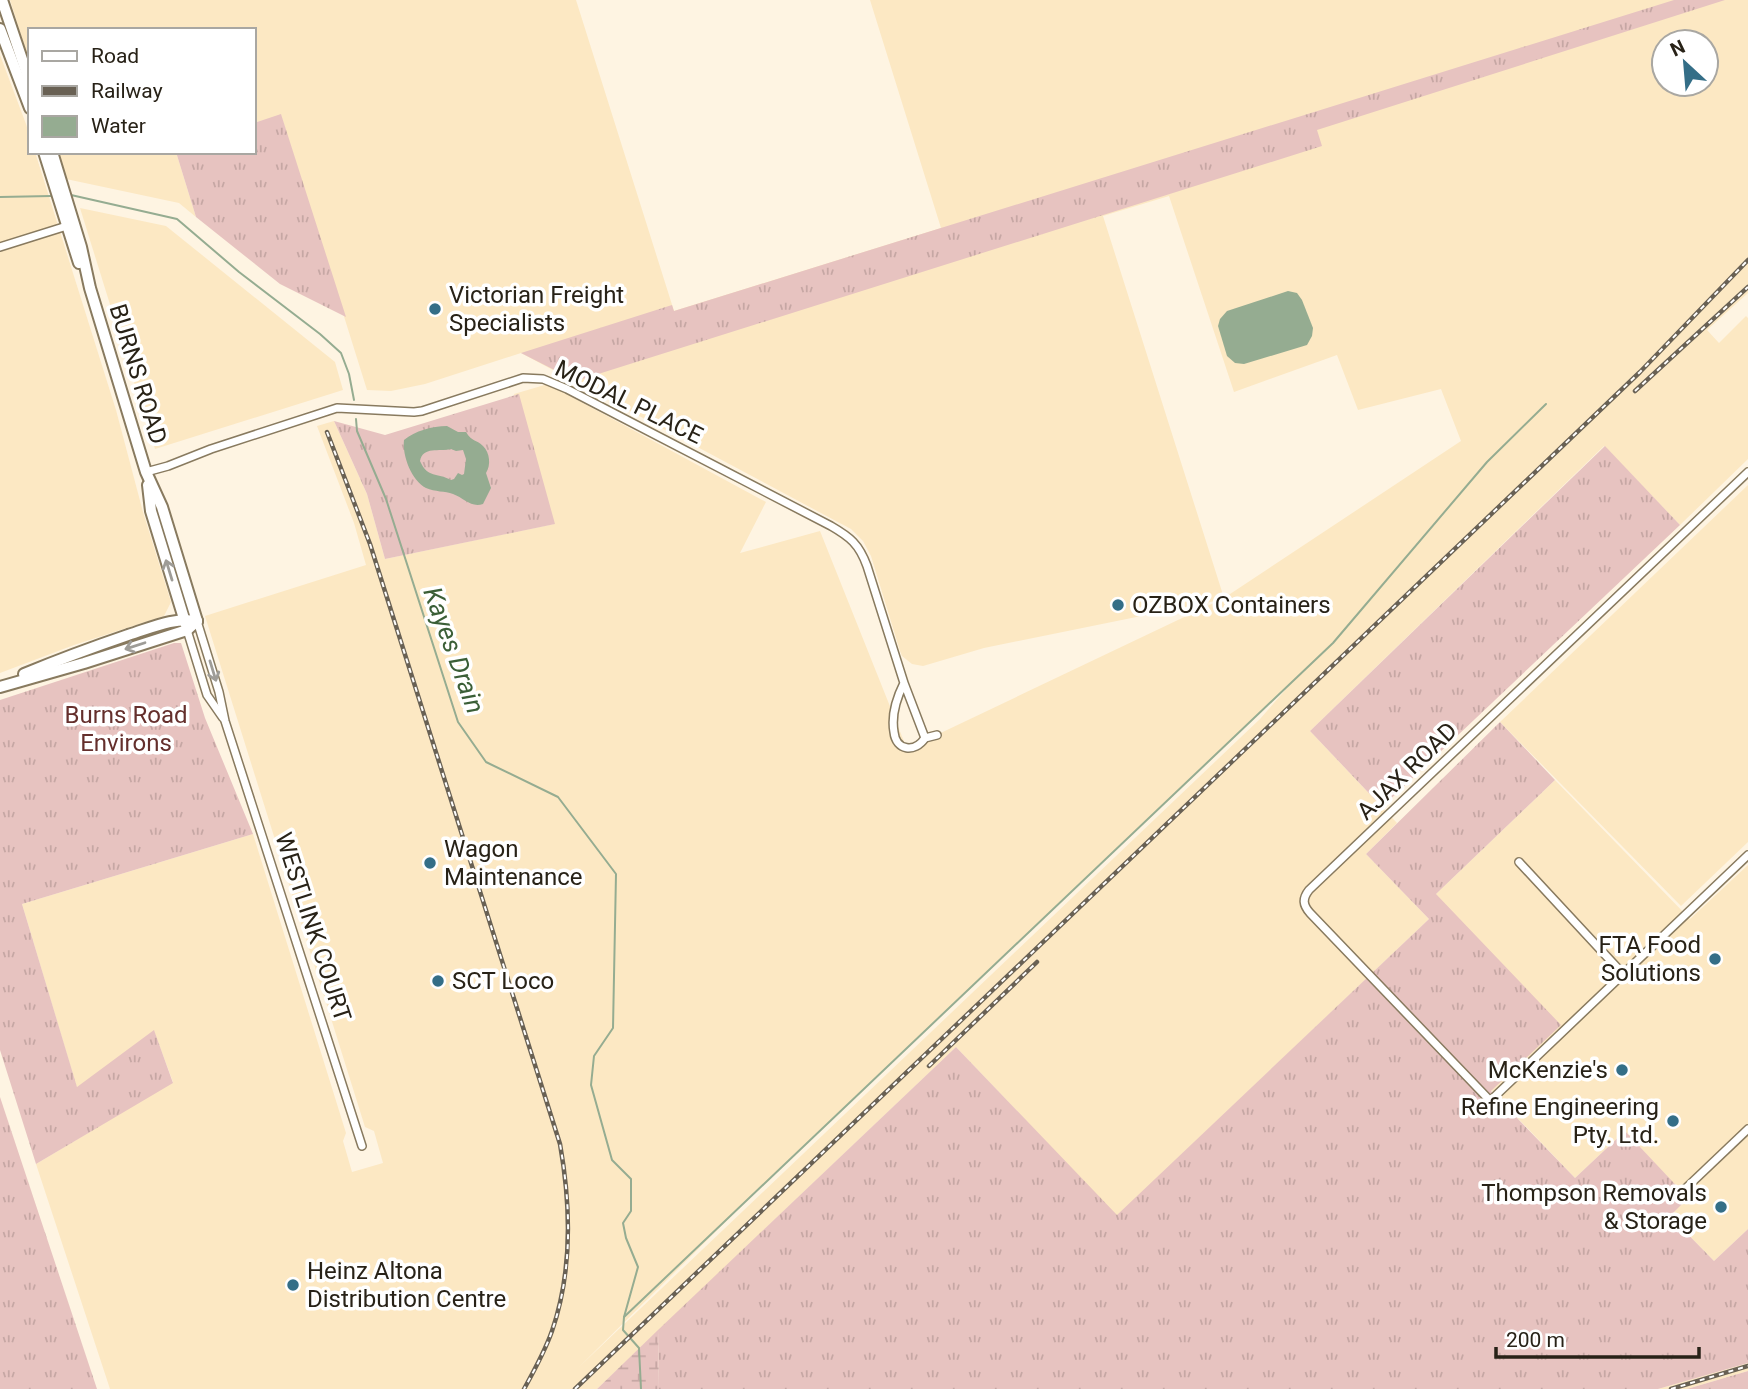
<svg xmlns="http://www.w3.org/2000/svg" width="1748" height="1389" font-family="Roboto,sans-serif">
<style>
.built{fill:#fce8c3;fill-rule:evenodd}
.grass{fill:url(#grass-tufts)}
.wetland{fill:url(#wetland-marsh)}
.water{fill:#95ac91;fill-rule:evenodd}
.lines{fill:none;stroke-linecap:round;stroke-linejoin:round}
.stream{stroke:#95ac91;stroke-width:2}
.street-casing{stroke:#887a5f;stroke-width:10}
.secondary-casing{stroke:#887a5f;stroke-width:14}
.street{stroke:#fff;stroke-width:7}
.secondary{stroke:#fff;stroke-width:10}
.rail-casing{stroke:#696154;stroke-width:4.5}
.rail{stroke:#fff;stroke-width:2;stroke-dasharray:5;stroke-linecap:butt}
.oneway{stroke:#9e9c97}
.poi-dot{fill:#346e87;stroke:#fff;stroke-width:2.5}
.labels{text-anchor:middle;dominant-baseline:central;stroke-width:7;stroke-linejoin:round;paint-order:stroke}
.poi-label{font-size:24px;fill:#282217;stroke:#fff;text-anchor:start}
.street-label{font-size:24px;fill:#282217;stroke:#fff}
.park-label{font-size:24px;fill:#642f2c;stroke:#fff}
.water-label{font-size:26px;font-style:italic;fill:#3b5f37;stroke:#fff}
</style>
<defs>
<pattern id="grass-tufts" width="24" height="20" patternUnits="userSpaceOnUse" patternTransform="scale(1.75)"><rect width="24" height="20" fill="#e7c3c0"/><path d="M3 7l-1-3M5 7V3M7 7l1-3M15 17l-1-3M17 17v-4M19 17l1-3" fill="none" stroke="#c6a7a4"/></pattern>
<pattern id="wetland-marsh" width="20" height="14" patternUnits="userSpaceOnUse" patternTransform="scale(1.75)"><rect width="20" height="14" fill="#e7c3c0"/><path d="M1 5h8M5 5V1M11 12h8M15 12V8" fill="none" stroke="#c6a7a4"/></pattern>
</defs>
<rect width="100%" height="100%" fill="#fef4e2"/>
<g class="built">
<path d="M10,0H576L674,311L941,228L870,0H1748V293L1707,330L1719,343L1746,316L1748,318V459L1680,525L1604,446L1310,731L1397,823L1366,854L1429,919L1117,1216L956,1047L597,1389H110L36,1164L173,1082L154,1031L77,1088L22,904L253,834L346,1133L343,1141L352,1172L383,1163L374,1131L365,1127L205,616L366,565L354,523L317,426L334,421L367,494L385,559L554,524L514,394L548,384L766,502L740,553L820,531L907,749L1220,600L984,648L923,666L912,664L902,656L900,651L871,556L863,541L851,529L521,353L425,384L391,391L367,390L281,115L254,123V30H30V64ZM1664,42H1706V84H1664ZM1169,196L1234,392L1337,355L1358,410L1441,389L1461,441L1224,598L1103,216ZM1294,680L1260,719L578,1368L783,1165Z"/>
<polygon points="0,55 26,124 30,137 30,152 35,152 116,410 143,512 171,602 164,616 74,645 0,673"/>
<polygon points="58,152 176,152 196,217 179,203 66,179"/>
<polygon points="80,208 166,226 335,362 343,390 155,449"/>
<polygon points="1748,485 1748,842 1681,906 1500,722"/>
<polygon points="1555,780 1690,919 1748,865 1748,1229 1714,1261 1670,1216 1687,1198 1625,1131 1575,1178 1491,1090 1436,894"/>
<polygon points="1748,1363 1748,1371 1687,1389 1658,1389"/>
</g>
<g class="grass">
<polygon points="1674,0 1725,0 1317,130 1322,146 576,381 521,353 672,305 674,311"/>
<polygon points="281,114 346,317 280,284 196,217 176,152 254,152 254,123"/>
<polygon points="519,394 555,524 385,559 367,494 334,421 385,435"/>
<polygon points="1605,446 1680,525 1382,807 1310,731"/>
<polygon points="174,643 181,643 182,646 205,718 253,834 22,904 77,1087 154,1030 173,1083 36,1164 0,1050 0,700"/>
<polygon points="1500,722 1555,780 1436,894 1561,1025 1491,1091 1575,1178 1625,1131 1688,1198 1670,1216 1714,1261 1748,1229 1748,1363 1658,1389 659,1389 658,1330 956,1047 1117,1215 1429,919 1366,854"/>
<polygon points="0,1097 97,1389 0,1389"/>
<polygon points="1748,1371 1748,1389 1687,1389"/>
</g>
<polygon class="wetland" points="658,1330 659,1389 597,1389"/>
<g class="water">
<polygon points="1288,291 1297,293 1302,300 1313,328 1312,336 1307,345 1244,364 1235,363 1227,356 1218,326 1220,319 1227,311"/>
<path d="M447,426L458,432H466C472,442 476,439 483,446C490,453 491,465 486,473L491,488L483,504C471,508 464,498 453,494C445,491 435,492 426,488C412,481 402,456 404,440C415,431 432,426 447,426ZM451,449L456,451L463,450L466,459L464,474L462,475L458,473L454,479L451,480C437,472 428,479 420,461C423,446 439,452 451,449Z"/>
</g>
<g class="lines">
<g class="stream">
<polyline points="71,195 177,219 239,272 320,334 341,353 349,374 354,400"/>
<polyline points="0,197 51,196"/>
<polyline points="356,419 357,431 386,499 458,722 486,762 558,797 616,874 613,1028 594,1056 591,1085 612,1160 631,1179 631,1211 623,1223 626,1238 638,1267 624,1317 623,1330 639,1348 641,1389"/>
<polyline points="624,1317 1333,643 1487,462 1546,404"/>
</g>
<defs>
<g id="street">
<polyline points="0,247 70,225"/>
<path d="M146,472L168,466L211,449L337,408L414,412L422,411L523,378L543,379L567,389L831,526C850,537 859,544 867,566L904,683C896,699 891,715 894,732C896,751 915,753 925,738L904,683"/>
<polyline points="197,621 219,692 225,721 362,1146"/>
<polyline points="187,630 207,695 223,718"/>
<polyline points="925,738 937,735"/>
<polyline points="1519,862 1623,974"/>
<polyline points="1490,1101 1748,855"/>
<path d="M1499,1110L1310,913C1303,905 1302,899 1309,890L1748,472"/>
<polyline points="1686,1188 1748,1129"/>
</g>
<g id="secondary">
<polyline points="2,0 30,83"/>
<polyline points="0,29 30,108"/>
<polyline points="44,152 79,263"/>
<polyline points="52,152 81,247 90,288 146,472 162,507 197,621"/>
<polyline points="148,485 151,511 186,625"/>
<path d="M24,674C58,660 93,647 128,635C151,628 173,617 197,621"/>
<polyline points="0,687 84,663 187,630 197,621"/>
</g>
</defs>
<use href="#street" class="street-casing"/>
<use href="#secondary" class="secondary-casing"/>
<use href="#street" class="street"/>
<use href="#secondary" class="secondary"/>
<defs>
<g id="rail">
<polyline points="1635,391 1748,287"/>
<path d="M327,432L370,544L560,1144C571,1206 573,1270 552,1331C545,1351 534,1371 524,1389"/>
<polyline points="929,1066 1037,962"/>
<polyline points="575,1389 1640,372 1748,260"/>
<polyline points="1671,1389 1748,1366"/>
</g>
</defs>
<use href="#rail" class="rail-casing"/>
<use href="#rail" class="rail"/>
</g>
<defs><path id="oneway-shaft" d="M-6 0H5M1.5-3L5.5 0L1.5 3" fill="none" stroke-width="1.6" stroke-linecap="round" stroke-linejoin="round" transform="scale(1.75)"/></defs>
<g class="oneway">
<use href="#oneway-shaft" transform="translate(169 570) rotate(-107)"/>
<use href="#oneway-shaft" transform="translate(135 646) rotate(162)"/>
<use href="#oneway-shaft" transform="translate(213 671) rotate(73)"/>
</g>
<g class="poi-dot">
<circle cx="435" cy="309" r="7"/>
<circle cx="1118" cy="605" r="7"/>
<circle cx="430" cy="863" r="7"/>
<circle cx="1715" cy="959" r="7"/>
<circle cx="438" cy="981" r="7"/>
<circle cx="1622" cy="1070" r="7"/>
<circle cx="1673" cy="1121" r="7"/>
<circle cx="1721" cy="1207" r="7"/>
<circle cx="293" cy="1285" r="7"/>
</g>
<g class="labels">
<g class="poi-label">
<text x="449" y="295">Victorian Freight<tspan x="449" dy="28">Specialists</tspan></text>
<text x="1132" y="605">OZBOX Containers</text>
<text x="444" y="849">Wagon<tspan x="444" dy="28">Maintenance</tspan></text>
<text x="1701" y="945" text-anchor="end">FTA Food<tspan x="1701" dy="28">Solutions</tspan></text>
<text x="452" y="981">SCT Loco</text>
<text x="1608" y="1070" text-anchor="end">McKenzie's</text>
<text x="1659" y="1107" text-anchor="end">Refine Engineering<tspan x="1659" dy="28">Pty. Ltd.</tspan></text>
<text x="1707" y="1193" text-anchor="end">Thompson Removals<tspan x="1707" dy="28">&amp; Storage</tspan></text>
<text x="307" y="1271">Heinz Altona<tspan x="307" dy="28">Distribution Centre</tspan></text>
</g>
<g class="street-label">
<text transform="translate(138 374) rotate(73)">BURNS ROAD</text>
<text transform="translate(629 402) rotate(26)">MODAL PLACE</text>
<text transform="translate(1407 771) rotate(-44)">AJAX ROAD</text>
<text transform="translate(313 927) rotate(72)">WESTLINK COURT</text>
</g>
<g class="park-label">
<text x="126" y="715">Burns Road<tspan x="126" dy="28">Environs</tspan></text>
</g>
<g class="water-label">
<text transform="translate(454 650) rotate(70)">Kayes Drain</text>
</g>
</g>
<rect x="28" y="28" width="228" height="126" fill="#ffffff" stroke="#a9a7a2" stroke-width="2"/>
<rect x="42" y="51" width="35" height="10" fill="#ffffff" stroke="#a9a7a2" stroke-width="2"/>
<text x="91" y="63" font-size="21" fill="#282217">Road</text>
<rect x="42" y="86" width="35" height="10" fill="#696154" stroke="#a9a7a2" stroke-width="2"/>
<text x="91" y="98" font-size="21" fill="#282217">Railway</text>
<rect x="42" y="116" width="35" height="21" fill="#95ac91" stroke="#a9a7a2" stroke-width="2"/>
<text x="91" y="133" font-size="21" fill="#282217">Water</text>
<g transform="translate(1685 63) rotate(334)"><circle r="33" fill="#ffffff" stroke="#a9a7a2" stroke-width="2"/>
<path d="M0-5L12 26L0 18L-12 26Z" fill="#346e87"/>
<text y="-10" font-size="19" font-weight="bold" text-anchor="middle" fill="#282217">N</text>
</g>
<path d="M1496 1347v10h203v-10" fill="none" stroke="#282217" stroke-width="3.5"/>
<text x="1506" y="1347" font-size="21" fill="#282217" stroke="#ffffff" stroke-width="5" paint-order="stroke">200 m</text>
</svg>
